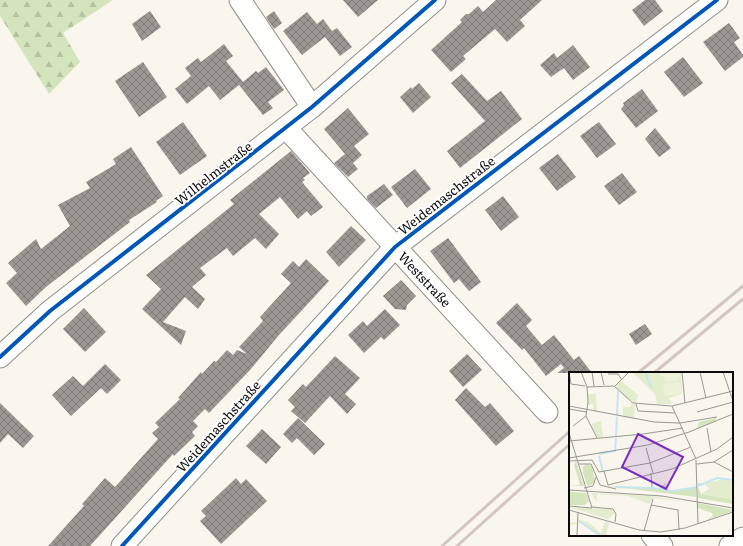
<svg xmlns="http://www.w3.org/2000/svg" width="743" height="546" font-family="Literata,serif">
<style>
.forest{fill:url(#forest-firs)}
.building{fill:url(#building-cross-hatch)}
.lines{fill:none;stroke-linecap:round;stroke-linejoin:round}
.minor-casing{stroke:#92908c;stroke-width:23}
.minor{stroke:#fefefc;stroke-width:21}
.rail{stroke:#d4c5c5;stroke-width:3}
.cycleway-casing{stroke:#fff;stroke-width:6}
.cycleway{stroke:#0057b8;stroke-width:4}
.labels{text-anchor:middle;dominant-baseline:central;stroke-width:4;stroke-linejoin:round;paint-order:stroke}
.street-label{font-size:13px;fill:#0a0a0a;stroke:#fff}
.inset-river{fill:none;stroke:#c6e5f0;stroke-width:2}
.inset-road{fill:none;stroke:#999892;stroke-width:1}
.view{fill:#7b2cbf;fill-opacity:0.15;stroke:#7b2cbf;stroke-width:2}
.inset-edge{fill:none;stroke:#0a0a0a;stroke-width:2}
</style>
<defs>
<pattern id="forest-firs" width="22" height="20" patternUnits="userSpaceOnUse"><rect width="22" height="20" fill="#d4e4bd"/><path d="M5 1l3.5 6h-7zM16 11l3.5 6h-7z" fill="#b5c2a1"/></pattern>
<pattern id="building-cross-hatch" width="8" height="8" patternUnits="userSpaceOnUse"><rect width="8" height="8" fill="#9b9894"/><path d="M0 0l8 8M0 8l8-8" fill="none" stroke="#7d7a77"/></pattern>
</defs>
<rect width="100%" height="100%" fill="#f9f6ed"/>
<polygon class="forest" points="0,0 113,0 63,33 80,62 49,94 0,16"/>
<g class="building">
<polygon points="343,0 378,0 358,17"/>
<polygon points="496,0 542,0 520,20 525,26 507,42 495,29 463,56 466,59 451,72 431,50 462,22 460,20 466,14 469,14 478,6 483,12"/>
<polygon points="645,0 655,0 663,11 644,26 632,10"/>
<polygon points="150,11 161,27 142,41 132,24"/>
<polygon points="274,11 282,23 274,29 266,17"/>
<polygon points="307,12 317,24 323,19 332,31 337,28 352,47 340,56 325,37 302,55 283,31"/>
<polygon points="729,23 740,38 734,42 743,55 743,57 725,71 703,42"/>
<polygon points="224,44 233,56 226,61 243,82 256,71 258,73 266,67 284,90 268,102 273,108 263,115 239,85 220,100 209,86 187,104 175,89 191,76 185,68 198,58 201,62"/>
<polygon points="573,45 590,67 573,80 564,68 551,77 540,65 554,53 557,58"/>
<polygon points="683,57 703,83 684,97 664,72"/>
<polygon points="143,62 167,97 139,117 115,81"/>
<polygon points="462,74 487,101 501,91 522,119 460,168 447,151 485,121 451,83"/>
<polygon points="419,83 431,97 413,113 400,97 411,87 412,89"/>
<polygon points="642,89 658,111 636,128 621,109 624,105 623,103"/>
<polygon points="348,108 369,134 354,146 362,155 353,163 358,169 348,177 334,163 345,154 324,129"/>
<polygon points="183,122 207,156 180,175 156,142"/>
<polygon points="599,122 616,144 597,158 580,136"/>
<polygon points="655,128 671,148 659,157 645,139"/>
<polygon points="131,147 163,196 156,201 157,202 129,220 130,222 46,287 26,306 6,283 17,273 8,263 36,239 41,249 70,226 58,205 90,188 86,182 116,164 113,159"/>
<polygon points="291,151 310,173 303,178 305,180 302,182 323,207 311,216 307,211 298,219 280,197 259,214 279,234 266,249 255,238 233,256 227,248 200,268 206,275 192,287 205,299 198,309 185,297 163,322 186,331 181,345 142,309 161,289 146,275 234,204 230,200"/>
<polygon points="558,154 576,177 557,191 539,168"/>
<polygon points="415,169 431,189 407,208 391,187"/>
<polygon points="622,173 637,192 619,205 604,186"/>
<polygon points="384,184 393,195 376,208 367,199 367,196"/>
<polygon points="503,196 519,217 501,231 485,210"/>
<polygon points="351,226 366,240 339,267 326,252"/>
<polygon points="448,238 481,282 469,291 459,279 454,283 430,251"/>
<polygon points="306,259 329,281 279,335 250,370 209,413 205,409 193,421 198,426 192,432 195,436 174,456 173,454 90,546 48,546 84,506 82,504 105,478 115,487 158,439 152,433 159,427 155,423 180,399 178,398 201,372 202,374 214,361 216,362 227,350 233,355 237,350 247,354 239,347 263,321 260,317 291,283 281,274 293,261 299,267"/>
<polygon points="401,280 416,296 407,305 406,310 395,309 383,296"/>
<polygon points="517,303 532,320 526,326 542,345 554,335 574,360 579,356 592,373 557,373 564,368 561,364 546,376 524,348 522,350 496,323"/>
<polygon points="84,308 106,332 85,352 63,329"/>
<polygon points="385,309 400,325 384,340 381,337 364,353 348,335 363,321 367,326"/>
<polygon points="645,324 652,334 636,345 629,334"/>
<polygon points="467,354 482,370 463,387 449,371"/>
<polygon points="335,356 360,378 345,394 356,404 347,414 330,396 305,423 291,411 295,407 288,400 303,384 306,387"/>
<polygon points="105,364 121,380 107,394 101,388 71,416 52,395 73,376 83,386"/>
<polygon points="466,388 485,407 490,403 514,431 496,446 455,400"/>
<polygon points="0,403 34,436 23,448 8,434 0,443"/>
<polygon points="298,418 325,444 314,455 297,438 292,443 283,434"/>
<polygon points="262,429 281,447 266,464 246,446"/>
<polygon points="236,478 241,484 246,479 267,501 221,544 200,521 206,516 201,511"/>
</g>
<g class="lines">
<defs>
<g id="minor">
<polyline points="240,0 312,107"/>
<polyline points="286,128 547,412"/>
<polyline points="0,357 50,311 312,107 435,0"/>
<polyline points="652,535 662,546"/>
<polyline points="122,546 395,247 717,0"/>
<polyline points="730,546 743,538"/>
</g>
</defs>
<use href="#minor" class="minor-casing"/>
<use href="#minor" class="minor"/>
<g class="rail">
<polyline points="638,373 743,286"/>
<polyline points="654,373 743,299"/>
<polyline points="442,546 570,431"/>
<polyline points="457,546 570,444"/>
</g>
<defs>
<g id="cycleway">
<polyline points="0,357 50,311 312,107 435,0"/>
<polyline points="122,546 395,247 717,0"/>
</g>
</defs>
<use href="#cycleway" class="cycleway-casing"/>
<use href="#cycleway" class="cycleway"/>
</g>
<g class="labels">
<g class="street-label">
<text transform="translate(213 173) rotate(-38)">Wilhelmstraße</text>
<text transform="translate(446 195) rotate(-38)">Weidemaschstraße</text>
<text transform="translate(425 279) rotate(47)">Weststraße</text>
<text transform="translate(218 426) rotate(-48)">Weidemaschstraße</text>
</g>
</g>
<g transform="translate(569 372)">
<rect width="164" height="164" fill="#f9f6ed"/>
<path d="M63,0H112L113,22L100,26L103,32H88L86,22ZM52,9L69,23L67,31L56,25L47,14ZM19,22H27L28,39H24V32L19,33ZM62,31L66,33L65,47L54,45V35H62ZM32,49L34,65H28L22,52ZM157,106L164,108V128L132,122L140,117L136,112ZM22,121L81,124L125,131L84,126L80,132L60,124L24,122L28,123V130ZM0,135L42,137L46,141L39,147ZM8,147L19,150L32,161L36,149L40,151L37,164H32L21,155L29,164L13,151L0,153V150L15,151L8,149Z" fill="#e3edce"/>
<path d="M147,46V49L121,59L128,56L130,50ZM7,89L15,114H0L11,113L5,93ZM19,92L23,95L26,110L19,115L14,101V94ZM97,110L98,118L104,119L127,115V125L39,114L90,116ZM129,111L135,112L129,115L132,122L164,128V132L129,126ZM0,120L17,121L20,129L16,133H0ZM129,131L164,138V139L137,148L144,144L143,141L129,136Z" fill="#d4e4bd"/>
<path d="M91,0H110L111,4L108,9L100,10L96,9L95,4L91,5ZM111,10L113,21L96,24L94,12Z" fill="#ecf1d8"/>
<path class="inset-river" d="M76,0L82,15M48,43L49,19M47,64L48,45M30,82L46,79L47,66M30,84L34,99M129,114L148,106L164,108M46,115L84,116L104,119L128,115M10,149L32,164"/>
<path class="inset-road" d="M0,0L2,12L16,14M23,0L25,14M32,0L35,13M113,0L116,31M131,0L137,26M154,0L164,29M39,2H49L53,8M46,14L60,0M18,15L45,14L64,31L103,34L164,19M67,32L69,39L106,41M0,34L85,50L111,51L148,45M103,34L127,87M0,37L17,40M128,40L164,30M17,44L28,66M4,54L17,44L19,30L18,15L12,0M138,56L142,80M0,61L23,136M0,69L74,62L114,56M77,76L84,101M0,86L79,73L120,60L164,42M127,88L129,152M0,89L23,88L30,100L81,91L122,75M145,90L164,100M9,92H22L31,113L47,117M128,92L145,90L164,78M35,99L39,113L103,97L148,77L164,65M82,101L83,115M15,116L24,114L27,105M0,118L93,124L164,136M82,133L109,138L110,158M0,134L23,136M23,135L44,137L47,142L46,150M0,138L70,158L92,160L116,156L164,140M75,159L84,127M8,164L9,140"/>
<path class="view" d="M69,62L114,85L97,117L53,95Z"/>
<rect width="164" height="164" class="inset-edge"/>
</g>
</svg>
